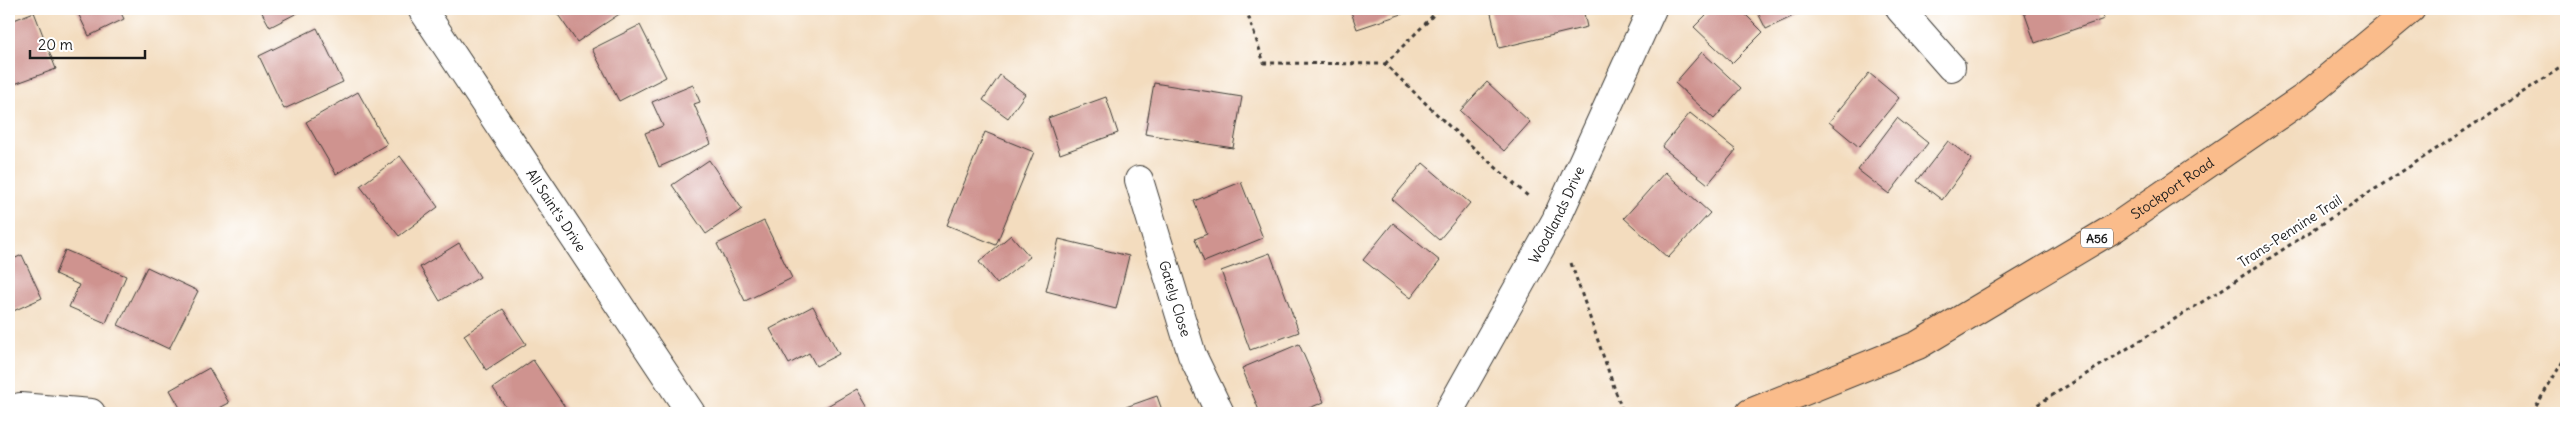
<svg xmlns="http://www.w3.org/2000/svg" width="2575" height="422" font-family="Delius,sans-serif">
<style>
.building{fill:#cf938f}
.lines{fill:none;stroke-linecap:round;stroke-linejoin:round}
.minor-casing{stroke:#3c3934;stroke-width:30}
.primary-casing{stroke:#3c3934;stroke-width:30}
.path{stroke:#3c3934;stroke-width:3;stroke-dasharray:4 4;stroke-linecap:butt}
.minor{stroke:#fff;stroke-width:28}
.primary{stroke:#fabc8b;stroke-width:28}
.labels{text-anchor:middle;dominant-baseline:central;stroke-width:4;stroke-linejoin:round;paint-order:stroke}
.shield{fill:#fff;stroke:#606060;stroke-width:1}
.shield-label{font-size:12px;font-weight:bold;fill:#1c1c1c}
.street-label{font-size:14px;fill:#1c1c1c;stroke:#fff}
</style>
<rect width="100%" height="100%" fill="#fff"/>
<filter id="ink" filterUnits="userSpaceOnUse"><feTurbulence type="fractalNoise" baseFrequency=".02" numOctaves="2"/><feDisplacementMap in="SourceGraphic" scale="10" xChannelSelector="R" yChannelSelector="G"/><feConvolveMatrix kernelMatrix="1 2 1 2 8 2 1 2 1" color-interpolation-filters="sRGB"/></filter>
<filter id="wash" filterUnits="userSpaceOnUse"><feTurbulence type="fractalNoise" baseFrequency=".0096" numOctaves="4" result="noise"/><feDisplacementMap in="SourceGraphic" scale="20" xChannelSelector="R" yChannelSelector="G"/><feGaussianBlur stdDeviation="1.12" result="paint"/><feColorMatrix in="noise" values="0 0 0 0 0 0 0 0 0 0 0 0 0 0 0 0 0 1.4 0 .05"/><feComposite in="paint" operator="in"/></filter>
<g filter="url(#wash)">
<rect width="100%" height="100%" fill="#f3dcbe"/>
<g id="blocks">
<g class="building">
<polygon points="76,9 119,9 124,19 89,36"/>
<polygon points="260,9 305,9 270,27"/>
<polygon points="554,9 627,9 577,42"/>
<polygon points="1350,9 1410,9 1411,11 1357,29"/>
<polygon points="1490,9 1583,9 1587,27 1499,48"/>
<polygon points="1712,9 1740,9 1763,32 1732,63 1694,27"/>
<polygon points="1756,9 1803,9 1804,11 1766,29"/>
<polygon points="2023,9 2100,9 2104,19 2035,43"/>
<polygon points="34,12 56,69 9,86 9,22"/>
<polygon points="640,25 666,77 619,101 592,49"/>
<polygon points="317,28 343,82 284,109 259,56"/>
<polygon points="1702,52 1741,88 1714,119 1675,83"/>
<polygon points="1869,73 1899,98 1859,147 1829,122"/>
<polygon points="1000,75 1025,94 1008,118 983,100"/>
<polygon points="1487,82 1530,122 1504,151 1460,111"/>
<polygon points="1154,83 1242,97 1233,148 1145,134"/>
<polygon points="693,85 700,102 694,104 711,144 659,167 645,133 663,126 652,102"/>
<polygon points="358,92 387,144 336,174 306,122"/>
<polygon points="1106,97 1118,133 1060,154 1048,118"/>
<polygon points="1690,113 1736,150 1708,184 1662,147"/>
<polygon points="1897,118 1928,143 1889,194 1858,170"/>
<polygon points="985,132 1034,152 996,245 947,225"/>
<polygon points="1948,141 1972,159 1942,200 1917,181"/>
<polygon points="400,156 438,207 399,236 360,186"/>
<polygon points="709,160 742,209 706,234 672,185"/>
<polygon points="1423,163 1470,203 1439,240 1392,199"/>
<polygon points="1665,172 1710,213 1668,258 1624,218"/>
<polygon points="1241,182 1263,238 1204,262 1195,239 1207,234 1194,201"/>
<polygon points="764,221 792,278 745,301 717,244"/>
<polygon points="1393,223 1440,261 1411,298 1363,260"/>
<polygon points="1011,235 1030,257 997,284 979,262"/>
<polygon points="1059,239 1129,256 1116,309 1046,291"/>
<polygon points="459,243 480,277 440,301 420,267"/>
<polygon points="65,250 126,276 106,323 69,307 79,285 55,274"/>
<polygon points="1270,253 1299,332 1250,350 1221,271"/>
<polygon points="22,255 42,298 9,313 9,261"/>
<polygon points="147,267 198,291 169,349 118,325"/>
<polygon points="813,306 839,354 816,366 809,353 789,364 770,329"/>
<polygon points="503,309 526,344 486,370 464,335"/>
<polygon points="1299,344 1324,402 1297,413 1260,413 1242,368"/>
<polygon points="533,360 569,413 510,413 493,388"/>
<polygon points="209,368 229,403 210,413 183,413 170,390"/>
<polygon points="857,389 871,413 815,413"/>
<polygon points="1157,396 1163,413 1109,413"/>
</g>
</g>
</g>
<g filter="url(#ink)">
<use href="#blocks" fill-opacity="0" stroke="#3c3934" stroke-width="1"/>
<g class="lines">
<defs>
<g id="minor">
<path id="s1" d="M422,9L691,413"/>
<polyline points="1900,9 1951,67"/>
<path id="s2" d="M1139,180L1192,355L1220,413"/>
<polyline points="9,411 20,407 91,413"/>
<path id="s3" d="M1448,413L1556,220L1652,9"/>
</g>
<g id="primary">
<path id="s4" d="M1750,413L1918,345L2116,227L2305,97L2411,9"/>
</g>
</defs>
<use href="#minor" class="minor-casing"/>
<use href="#primary" class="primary-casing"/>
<g class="path">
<polyline points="1246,9 1264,63 1385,64 1449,126 1529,197"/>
<polyline points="1385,64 1429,20 1438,9"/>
<polyline points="1571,263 1623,413"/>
<polyline points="2024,413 2218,292 2566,64"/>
<polyline points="2532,413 2566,356"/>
</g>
<use href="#minor" class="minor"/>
<use href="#primary" class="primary"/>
</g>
</g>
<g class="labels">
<rect class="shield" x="2081" y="228.5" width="32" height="19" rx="4"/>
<g class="shield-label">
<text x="2097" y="238">A56</text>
</g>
<g class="street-label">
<text stroke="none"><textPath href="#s4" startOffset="480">Stockport Road</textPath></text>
<text stroke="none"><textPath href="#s1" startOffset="242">All Saint's Drive</textPath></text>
<text stroke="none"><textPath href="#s3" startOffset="226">Woodlands Drive</textPath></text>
<text transform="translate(2290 231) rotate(-33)">Trans-Pennine Trail</text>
<text stroke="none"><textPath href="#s2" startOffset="124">Gately Close</textPath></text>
</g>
</g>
<rect width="2575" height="422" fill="none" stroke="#fff" stroke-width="30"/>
<path d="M30 50v8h115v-8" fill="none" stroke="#1c1c1c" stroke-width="2.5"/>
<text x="38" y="50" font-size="15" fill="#1c1c1c" stroke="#ffffff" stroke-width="4" paint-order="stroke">20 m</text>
</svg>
